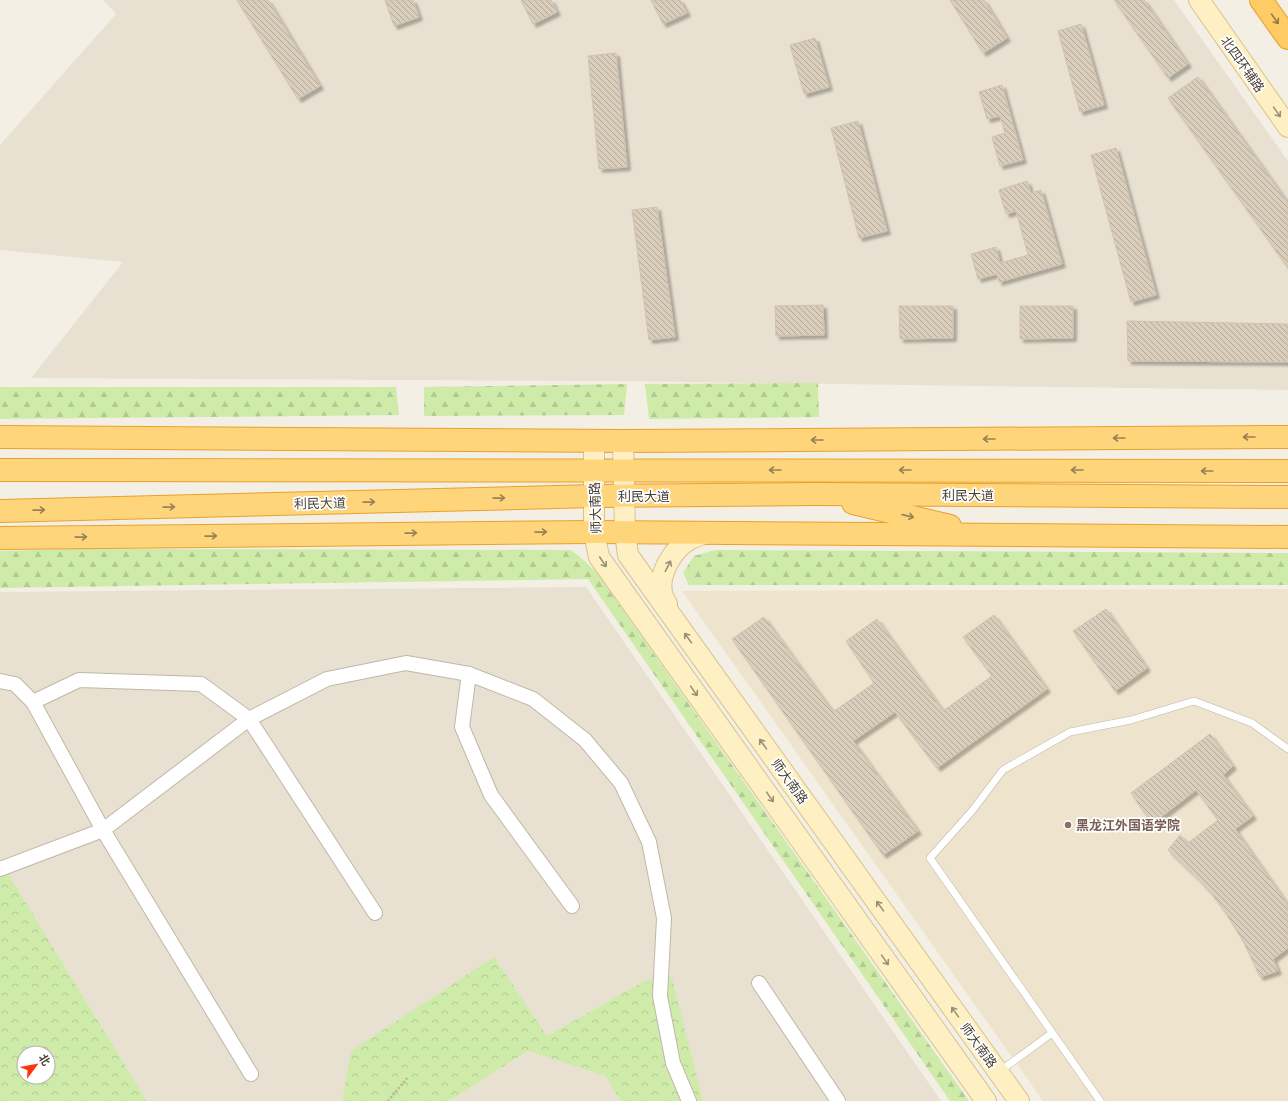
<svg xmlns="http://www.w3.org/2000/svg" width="1288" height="1101" font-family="Cabin,'Noto Sans SC',sans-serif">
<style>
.residential{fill:#e8e1d2}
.education{fill:#eee4cd}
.forest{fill:url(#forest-firs)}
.park{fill:url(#park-crowns);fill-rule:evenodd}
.building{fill:url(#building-back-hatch);stroke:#d1c2ab;filter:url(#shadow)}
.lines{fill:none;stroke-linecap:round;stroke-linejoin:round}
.service-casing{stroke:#c0b7a6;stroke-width:8}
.minor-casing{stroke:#c0b7a6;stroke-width:16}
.secondary-casing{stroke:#d6c490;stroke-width:22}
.trunk-casing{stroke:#e9a129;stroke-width:24}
.motorway-casing{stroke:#e9a129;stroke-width:24}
.path{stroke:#c2b396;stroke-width:2.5;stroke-dasharray:2 2;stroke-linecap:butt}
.service{stroke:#fff;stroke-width:7}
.minor{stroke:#fff;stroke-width:14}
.secondary{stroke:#fff0c3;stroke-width:20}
.trunk{stroke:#ffd57b;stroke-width:22}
.motorway{stroke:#ffcb64;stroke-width:22}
.oneway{stroke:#907747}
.oneway2{stroke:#998f74}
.oneway3{stroke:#998254}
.education-dot{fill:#8d6e63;stroke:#fff;stroke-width:1.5}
.labels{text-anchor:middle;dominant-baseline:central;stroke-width:3.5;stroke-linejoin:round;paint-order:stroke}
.street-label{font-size:13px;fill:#463f34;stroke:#fff}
.education-label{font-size:13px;font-weight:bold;fill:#785e54;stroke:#fff;text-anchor:start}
</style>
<defs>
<pattern id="forest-firs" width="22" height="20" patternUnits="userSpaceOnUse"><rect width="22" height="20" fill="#ceeba9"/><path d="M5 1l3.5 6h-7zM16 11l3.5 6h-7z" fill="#b2cb92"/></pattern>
<pattern id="park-crowns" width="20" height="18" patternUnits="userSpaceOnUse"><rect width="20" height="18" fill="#ceeba9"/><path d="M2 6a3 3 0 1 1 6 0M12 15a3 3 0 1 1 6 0" fill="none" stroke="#b2cb92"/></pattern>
<pattern id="building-back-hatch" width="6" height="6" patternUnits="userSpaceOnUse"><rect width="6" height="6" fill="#d9cdbc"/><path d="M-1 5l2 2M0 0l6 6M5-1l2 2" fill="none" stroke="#b2a89a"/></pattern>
<filter id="shadow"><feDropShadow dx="3.5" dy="3.5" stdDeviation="1" flood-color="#0004"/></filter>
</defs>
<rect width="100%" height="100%" fill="#f3efe4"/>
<g class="residential">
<polygon points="103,0 1174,0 1288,161 1288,390 612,381 31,378 123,262 0,250 0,145 116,14"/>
<polygon points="586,587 941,1101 704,1101 644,981 547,1036 352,1051 342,1101 147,1101 0,861 0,592"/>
<polygon points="528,1051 605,1076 621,1101 449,1101"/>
</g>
<polygon class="education" points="1288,589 1288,1101 1043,1101 682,591"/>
<g class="forest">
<polygon points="818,383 819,417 649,419 645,384"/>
<polygon points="627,384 624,415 424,416 424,387"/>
<polygon points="0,387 396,387 399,415 0,419"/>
<polygon points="73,549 571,550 580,557 596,572 969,1101 950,1101 588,579 0,588 0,551"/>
<polygon points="715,550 1288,553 1288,585 689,585 683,573 694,556"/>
</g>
<g class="park">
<path d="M0,861L4,867L147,1101H0ZM24,1053H48V1077H24Z"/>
<polygon points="494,957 547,1036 644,981 672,978 702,1098 704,1101 621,1101 605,1076 528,1051 449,1101 342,1101 351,1051"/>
</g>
<g class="building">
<polygon points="237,0 268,0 320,86 298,99"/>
<polygon points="385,0 413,0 419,17 394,26"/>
<polygon points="521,0 551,0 557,12 533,24"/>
<polygon points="651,0 680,0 687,13 663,24"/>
<polygon points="950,0 984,0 1007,38 983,53"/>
<polygon points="1114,0 1144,0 1188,64 1168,78"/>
<polygon points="1081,24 1104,105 1080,112 1058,31"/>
<polygon points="815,38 829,87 804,94 790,45"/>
<polygon points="616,53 627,167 599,169 588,56"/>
<polygon points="1198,77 1288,203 1288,268 1168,98"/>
<polygon points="1002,85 1023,160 1000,166 992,137 1005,133 1000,116 987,119 979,92"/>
<polygon points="858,121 887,231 859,238 831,128"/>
<polygon points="1116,148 1156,295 1131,302 1091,155"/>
<polygon points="1027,181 1031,193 1041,190 1062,264 999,282 997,274 978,279 971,254 996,247 1000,263 1028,255 1016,211 1006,214 999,190"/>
<polygon points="657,207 675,337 649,340 632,210"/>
<polygon points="823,305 824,335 776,336 775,306"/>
<polygon points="899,306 953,306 953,338 900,339"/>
<polygon points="1020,306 1073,306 1073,338 1020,339"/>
<polygon points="1127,321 1288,324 1288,362 1128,361"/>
<polygon points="1106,609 1147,668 1115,691 1073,631"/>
<polygon points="994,615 1047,689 937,768 895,712 853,741 918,831 883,855 732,639 764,617 833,712 874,683 846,641 877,619 943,711 992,676 963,637"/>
<polygon points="1210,734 1233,766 1223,775 1253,816 1235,829 1288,905 1288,948 1273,959 1278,971 1260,977 1243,941 1227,915 1212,894 1199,880 1168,850 1180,835 1188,843 1218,820 1196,790 1152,824 1131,793"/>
</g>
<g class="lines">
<defs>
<g id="service">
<polyline points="1000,1071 1052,1033"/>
<polyline points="1100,1101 930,858 972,811 1003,770 1070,732 1131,720 1194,701 1252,723 1288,749"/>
</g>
<g id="minor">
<polyline points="469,674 462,727 491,795 572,906"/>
<polyline points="0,681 15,684 33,702"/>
<polyline points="0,869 103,830 249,719 327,679 406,663 469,674 533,699 585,740 621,783 649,842 664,918 660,996 673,1063 689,1101"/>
<polyline points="759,983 838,1101"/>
<polyline points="251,1074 103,830 33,702 79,680 201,684 249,719 375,913"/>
</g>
<g id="secondary">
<polyline points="1199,0 1288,127"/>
<polyline points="594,440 594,532 599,557 986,1101"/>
<polyline points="623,441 625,532 628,555 1019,1101"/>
<path d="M667,604C665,601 663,597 662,593C658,573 674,547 691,539C697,536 703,534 709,533"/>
</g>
<g id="trunk">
<polyline points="0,437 623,441 1288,437"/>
<polyline points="0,470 1288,471"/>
<polyline points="853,503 950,526"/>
<polyline points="0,511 595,496 815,494 1288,497"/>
<polyline points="0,538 594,532 1288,537"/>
</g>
<polyline id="motorway" points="1261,0 1288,38"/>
</defs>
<use href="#service" class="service-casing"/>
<use href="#minor" class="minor-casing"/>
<use href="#secondary" class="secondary-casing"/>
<use href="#trunk" class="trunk-casing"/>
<use href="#motorway" class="motorway-casing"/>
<polyline class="path" points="388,1101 408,1077"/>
<use href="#service" class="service"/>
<use href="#minor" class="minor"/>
<use href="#secondary" class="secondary"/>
<use href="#trunk" class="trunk"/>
<use href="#motorway" class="motorway"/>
</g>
<defs><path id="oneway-shaft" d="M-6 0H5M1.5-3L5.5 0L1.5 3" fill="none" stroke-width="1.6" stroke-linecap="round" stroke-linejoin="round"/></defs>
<use class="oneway" href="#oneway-shaft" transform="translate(1275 19) rotate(55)"/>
<g class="oneway2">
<use href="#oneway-shaft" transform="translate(1277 112) rotate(55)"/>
<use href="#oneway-shaft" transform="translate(603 562) rotate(56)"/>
<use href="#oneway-shaft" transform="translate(668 566) rotate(-63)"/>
<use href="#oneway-shaft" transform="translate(688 638) rotate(-126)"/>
<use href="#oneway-shaft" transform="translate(694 691) rotate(55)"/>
<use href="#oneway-shaft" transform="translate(763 744) rotate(-126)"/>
<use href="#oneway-shaft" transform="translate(770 797) rotate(55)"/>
<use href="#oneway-shaft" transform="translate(880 906) rotate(-126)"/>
<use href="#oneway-shaft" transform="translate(885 960) rotate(55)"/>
<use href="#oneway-shaft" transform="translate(955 1012) rotate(-126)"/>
</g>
<g class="oneway3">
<use href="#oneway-shaft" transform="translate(1249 437) rotate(180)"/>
<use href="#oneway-shaft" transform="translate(1119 438) rotate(180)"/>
<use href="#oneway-shaft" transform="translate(989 439) rotate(180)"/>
<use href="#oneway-shaft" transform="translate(817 440) rotate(180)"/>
<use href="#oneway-shaft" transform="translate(775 470) rotate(180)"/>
<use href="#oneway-shaft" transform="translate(905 470) rotate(-180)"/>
<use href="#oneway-shaft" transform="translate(1077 470) rotate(-180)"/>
<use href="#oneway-shaft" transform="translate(1207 471) rotate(-180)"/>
<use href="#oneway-shaft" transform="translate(499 498) rotate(-1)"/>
<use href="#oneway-shaft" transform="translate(369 502) rotate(-1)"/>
<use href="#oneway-shaft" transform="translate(169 507) rotate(-1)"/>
<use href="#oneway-shaft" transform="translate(39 510) rotate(-1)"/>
<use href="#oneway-shaft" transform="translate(908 516) rotate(13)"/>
<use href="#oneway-shaft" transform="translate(541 532) rotate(-1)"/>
<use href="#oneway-shaft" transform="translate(411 533) rotate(-1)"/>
<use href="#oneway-shaft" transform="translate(211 536) rotate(-1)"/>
<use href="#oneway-shaft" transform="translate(81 537) rotate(-1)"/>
</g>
<circle class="education-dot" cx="1068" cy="825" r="4"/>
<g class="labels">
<g class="street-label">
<text transform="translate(1243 64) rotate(55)">北四环辅路</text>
<text x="968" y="495">利民大道</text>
<text x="644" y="496">利民大道</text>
<text transform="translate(320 503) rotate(-1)">利民大道</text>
<text transform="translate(595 508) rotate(-92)">师大南路</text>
<text transform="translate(790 781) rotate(54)">师大南路</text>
<text transform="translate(979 1045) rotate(54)">师大南路</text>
</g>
<g class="education-label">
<text x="1076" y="825">黑龙江外国语学院</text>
</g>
</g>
<g transform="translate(36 1065) rotate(58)"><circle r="19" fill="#ffffff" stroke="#b5b2ae"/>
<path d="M0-3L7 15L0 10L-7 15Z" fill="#ff3310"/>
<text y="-6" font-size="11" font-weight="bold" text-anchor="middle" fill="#463f34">北</text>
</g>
</svg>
